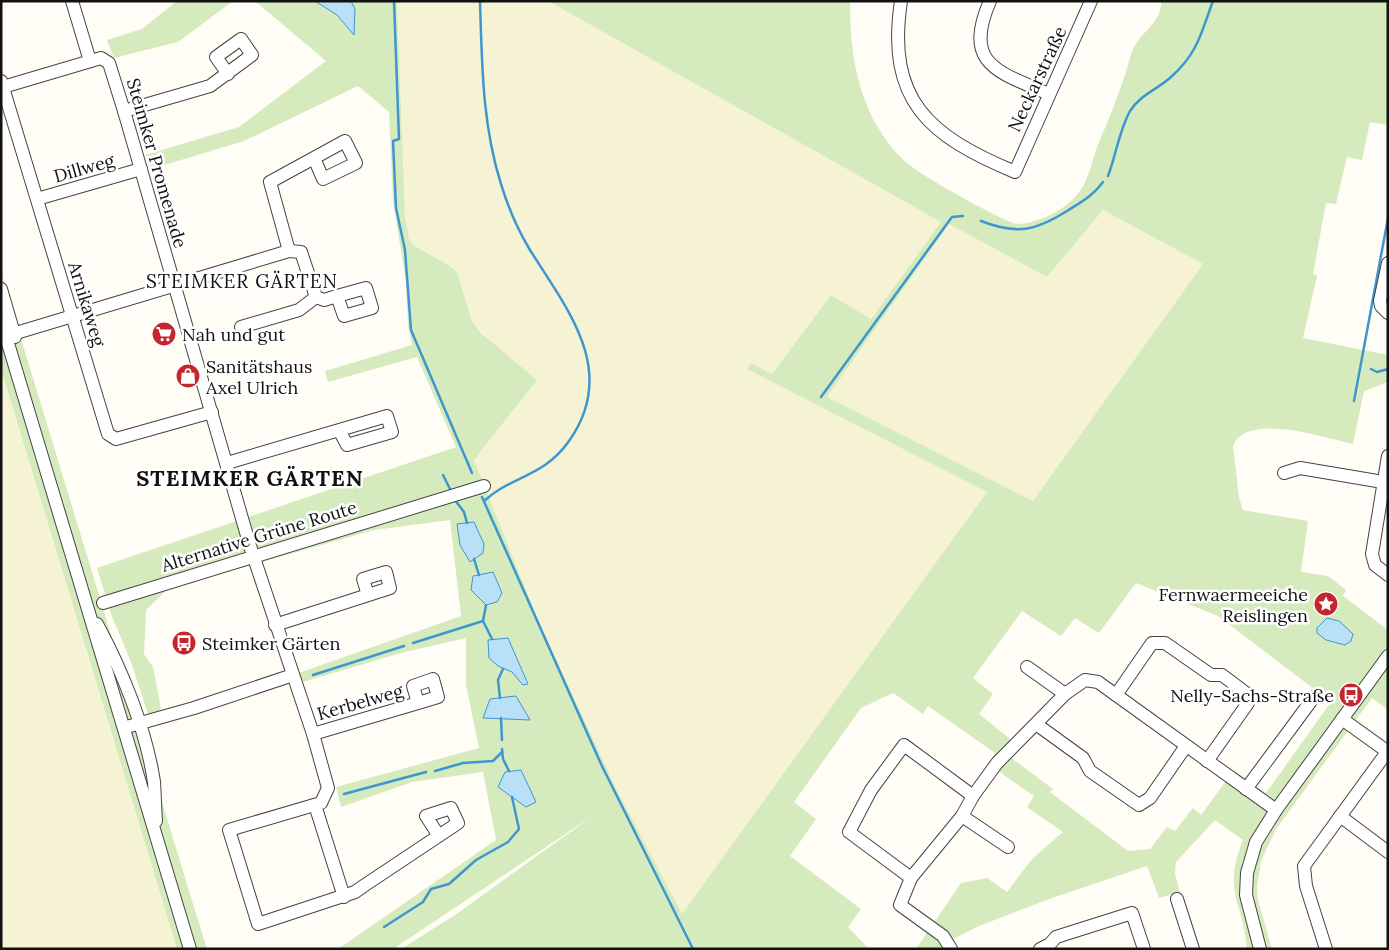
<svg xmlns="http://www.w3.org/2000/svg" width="1389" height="950" font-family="Lora,serif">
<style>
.farmland{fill:#f6f3d4}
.green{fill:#d5ebbd;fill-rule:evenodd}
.water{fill:#b9e0f7;stroke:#3f96cf}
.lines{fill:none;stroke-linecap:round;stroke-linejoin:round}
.stream{stroke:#3f96cf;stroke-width:2.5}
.minor-casing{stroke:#444;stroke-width:14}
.minor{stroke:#fff;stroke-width:12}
.labels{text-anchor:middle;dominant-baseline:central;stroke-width:5;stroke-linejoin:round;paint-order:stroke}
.street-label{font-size:18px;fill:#111;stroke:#fff}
.poi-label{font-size:18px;fill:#111;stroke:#fff;text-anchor:start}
.neighbourhood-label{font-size:19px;letter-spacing:1px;fill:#111;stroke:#fff}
.district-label{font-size:22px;font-weight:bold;letter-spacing:1px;fill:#111;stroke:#fff}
</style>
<rect width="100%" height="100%" fill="#fffdf5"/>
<g class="farmland">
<polygon points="397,1 548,1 941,222 871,319 831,295 772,374 751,363 747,369 988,492 682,915 617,790 540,625 474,460 537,380 489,341 472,321 457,272 447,264 414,246 409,239 405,216"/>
<polygon points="1103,210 1203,264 1033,502 826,397 949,224 1047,277"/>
<polygon points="1,369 84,644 177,949 1,949"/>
</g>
<g class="green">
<polygon points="177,1 233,1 178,42 114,58 107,40 142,29"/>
<path d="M255,1H397L405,216L409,239L414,246L447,264L457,272L472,321L481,333L537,380L474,460L540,625L617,790L682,914L987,492L747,369L751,363L772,374L831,295L871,319L941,222L548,1H850C850,45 855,87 877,126C886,141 897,156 911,166C924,177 1005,223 1018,224C1034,224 1058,213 1070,202C1090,184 1090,164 1099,142C1109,120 1117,98 1125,75C1128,66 1130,57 1133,49C1140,33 1163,21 1161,1H1388V125L1370,122L1362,160L1347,157L1336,204L1326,203L1313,274L1317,276L1303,338L1388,355V382L1364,391L1353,444C1326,438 1246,411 1233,446L1239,497L1243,510L1308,521L1301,572L1328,576L1346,590L1343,596L1388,630V710L1372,698L1276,829L1261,861L1257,887L1258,900L1272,949H1247C1243,901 1222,892 1243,840L1215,820L1176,862L1175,874L1180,892L1159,898L1147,866L1052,898L979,926L941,945L943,949H916L961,883L987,878L1007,892L1032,859L1063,832L1027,807L1034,796L988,764L995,753L928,706L923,714L893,693L861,708L794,802L816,819L790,856L861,909L848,927L869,949H401L455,915L594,815L393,949H338L496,840L483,772L412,782L341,807L336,787L479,748L466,685V638L401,653L296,684L293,675L461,616L450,520L374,530L168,589L146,610L144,654L153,667L161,709L154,719L150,720L131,662L111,614L97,568L456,447L417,357L328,382L325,371L412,345L408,325L406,282L393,201L389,112L358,86L244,141L151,169L145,155L239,127L326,61ZM1103,210L1203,264L1033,501L827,397L949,224L1047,277ZM1136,583L1218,616L1331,702L1266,793L1234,770L1201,815L1193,808L1175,831L1167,827L1150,849L1128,851L1050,792L1053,789L1010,757L1019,746L979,714L993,694L973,678L1022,611L1061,636L1075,618L1099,633Z"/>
<polygon points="1,273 194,907 207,949 177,949 1,369"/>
</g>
<g class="water">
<polygon points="315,1 351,1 355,9 354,35 337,15"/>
<polygon points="474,522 484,544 483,553 470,562 460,545 457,524"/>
<polygon points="493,572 502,593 497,602 486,605 471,590 473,576"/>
<polygon points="1327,618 1339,621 1353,634 1351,641 1345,645 1326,640 1317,633 1317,628"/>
<polygon points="508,638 528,684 523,685 512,672 498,666 489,658 488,640"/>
<polygon points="516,696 530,720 483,718 490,699"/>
<polygon points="521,770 536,802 526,807 498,787 505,772"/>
</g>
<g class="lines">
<g class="stream">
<polyline points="394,1 399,139 393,141 396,208 405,250 411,330 472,473"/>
<path d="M480,1C482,63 482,124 501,184C508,207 518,230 530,250C567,309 619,371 569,441C544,477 511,476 484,501"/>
<path d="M1108,176C1116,155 1119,131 1130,111C1140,95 1158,89 1171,77C1198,53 1201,33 1213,1"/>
<path d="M981,221C1017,235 1035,231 1067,211C1081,202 1093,196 1103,182"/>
<polyline points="1371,369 1377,372 1388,369"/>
<polyline points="821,397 949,221 952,217 963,216"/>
<polyline points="1354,401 1388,218"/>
<polyline points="443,475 451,491"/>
<polyline points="482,497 601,764 693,949"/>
<polyline points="455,500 464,512 467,523"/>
<polyline points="474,559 479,575"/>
<polyline points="483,621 492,639"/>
<polyline points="413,643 483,621 486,605"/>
<polyline points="313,675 404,646"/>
<polyline points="500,698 498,680 503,669"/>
<polyline points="501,718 502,740"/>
<polyline points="502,749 503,759 509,771"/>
<polyline points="435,771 463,763 493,761 502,752"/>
<polyline points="344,794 426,772"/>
<polyline points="384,927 423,902 431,889 449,884 476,860 508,842 519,829 512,797"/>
</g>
<defs>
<g id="minor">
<polyline points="72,1 90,61"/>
<path d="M901,1C886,101 929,136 1015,172L1091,1"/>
<path d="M990,1C962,65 999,72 1049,94"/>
<polyline points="1,81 108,434 116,439 212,412"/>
<polyline points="3,87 101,58 109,63 124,111 250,546 313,734 328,788 321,803 229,830 258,924 355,892 365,885 458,823 451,808 426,816 439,836"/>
<polyline points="124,111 210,86 252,55 241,39 216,57 228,74"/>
<polyline points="37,199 141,169"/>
<polyline points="289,251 270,182 345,141 356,163 323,179 314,158"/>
<polyline points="1388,263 1380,301 1381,306 1388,313"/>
<polyline points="1,289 15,337"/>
<polyline points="1,320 190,949"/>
<polyline points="241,327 299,310 316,297"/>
<polyline points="6,336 289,251 301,252 316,297 324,300 337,296 344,316 372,308 366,288 337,296"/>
<polyline points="1388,456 1372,554 1375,565 1388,575"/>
<polyline points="227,463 387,416 392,432 347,445 339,430"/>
<polyline points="1284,473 1300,468 1383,482"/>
<polyline points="103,603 484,486"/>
<path d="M97,624C122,670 146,729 154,782C155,795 155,808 156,821"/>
<polyline points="275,625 390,588 386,572 363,579 368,595"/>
<polyline points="1027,667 1065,694"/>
<polyline points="1116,695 1152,643 1165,643 1211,675 1222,675 1246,693 1248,703 1207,761"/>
<polyline points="1342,719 1388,752"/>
<polyline points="1036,724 1083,758 1090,771 1139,805 1150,798 1186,746"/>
<polyline points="130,726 194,708 293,675"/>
<polyline points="313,734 418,703 438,697 433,679 413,686 418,703"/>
<polyline points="1246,789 1314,697"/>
<polyline points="315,805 344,897"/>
<polyline points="962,816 1008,847"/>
<polyline points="1340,816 1388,852"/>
<polyline points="911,878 849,832 871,790 904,745 973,796"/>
<polyline points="1177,899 1193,949"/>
<polyline points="951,949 943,936 900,905 911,878 962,816 973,796 997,763 1065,694 1085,680 1098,682 1276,810"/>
<polyline points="1040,949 1050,944 1056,937 1132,913 1144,949"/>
<polyline points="1260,949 1246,895 1247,873 1256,842 1276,810 1388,656"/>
<polyline points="1326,949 1306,886 1304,866 1387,752"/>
</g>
</defs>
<use href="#minor" class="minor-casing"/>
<use href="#minor" class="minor"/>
</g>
<defs>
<symbol id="supermarket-disc" viewBox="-11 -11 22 22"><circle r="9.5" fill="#c4262e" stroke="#fff"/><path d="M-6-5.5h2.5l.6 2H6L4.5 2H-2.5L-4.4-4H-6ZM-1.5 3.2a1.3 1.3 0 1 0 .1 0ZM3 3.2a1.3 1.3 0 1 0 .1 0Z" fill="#fff"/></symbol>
<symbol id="shop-disc" viewBox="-11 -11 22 22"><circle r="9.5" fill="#c4262e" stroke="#fff"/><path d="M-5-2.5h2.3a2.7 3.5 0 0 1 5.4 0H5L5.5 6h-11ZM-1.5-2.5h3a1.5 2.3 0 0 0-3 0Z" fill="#fff"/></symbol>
<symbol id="sight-disc" viewBox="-11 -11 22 22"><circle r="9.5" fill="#c4262e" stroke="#fff"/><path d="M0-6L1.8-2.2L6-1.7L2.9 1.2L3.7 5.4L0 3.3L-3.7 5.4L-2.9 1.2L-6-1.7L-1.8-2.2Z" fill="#fff"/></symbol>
<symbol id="bus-disc" viewBox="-11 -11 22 22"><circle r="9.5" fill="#c4262e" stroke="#fff"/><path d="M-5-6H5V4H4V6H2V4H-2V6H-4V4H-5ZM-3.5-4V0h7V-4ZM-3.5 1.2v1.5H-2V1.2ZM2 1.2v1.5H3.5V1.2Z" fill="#fff"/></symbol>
</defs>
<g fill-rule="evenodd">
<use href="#supermarket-disc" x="150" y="320" width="28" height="28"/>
<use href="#shop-disc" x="174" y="362" width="28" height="28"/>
<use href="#sight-disc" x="1312" y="590" width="28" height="28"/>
<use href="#bus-disc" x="170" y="629" width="28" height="28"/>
<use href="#bus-disc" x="1337" y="681" width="28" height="28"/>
</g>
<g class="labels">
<g class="street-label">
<text transform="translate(1037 79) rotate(-65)">Neckarstraße</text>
<text transform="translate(157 163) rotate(74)">Steimker Promenade</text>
<text transform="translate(84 168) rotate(-16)">Dillweg</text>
<text transform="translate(87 304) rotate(73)">Arnikaweg</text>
<text transform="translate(259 536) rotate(-17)">Alternative Grüne Route</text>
<text transform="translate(360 702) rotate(-16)">Kerbelweg</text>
</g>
<g class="poi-label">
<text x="182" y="334">Nah und gut</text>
<text x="206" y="366">Sanitätshaus<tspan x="206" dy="21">Axel Ulrich</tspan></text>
<text x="1308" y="594" text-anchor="end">Fernwaermeeiche<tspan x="1308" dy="21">Reislingen</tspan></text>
<text x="202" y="643">Steimker Gärten</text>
<text x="1334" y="695" text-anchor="end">Nelly-Sachs-Straße</text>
</g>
<g class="neighbourhood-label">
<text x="242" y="281">STEIMKER GÄRTEN</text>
</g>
<g class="district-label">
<text x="250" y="478">STEIMKER GÄRTEN</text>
</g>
</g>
<rect width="1389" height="950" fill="none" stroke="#111111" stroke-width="5"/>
</svg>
